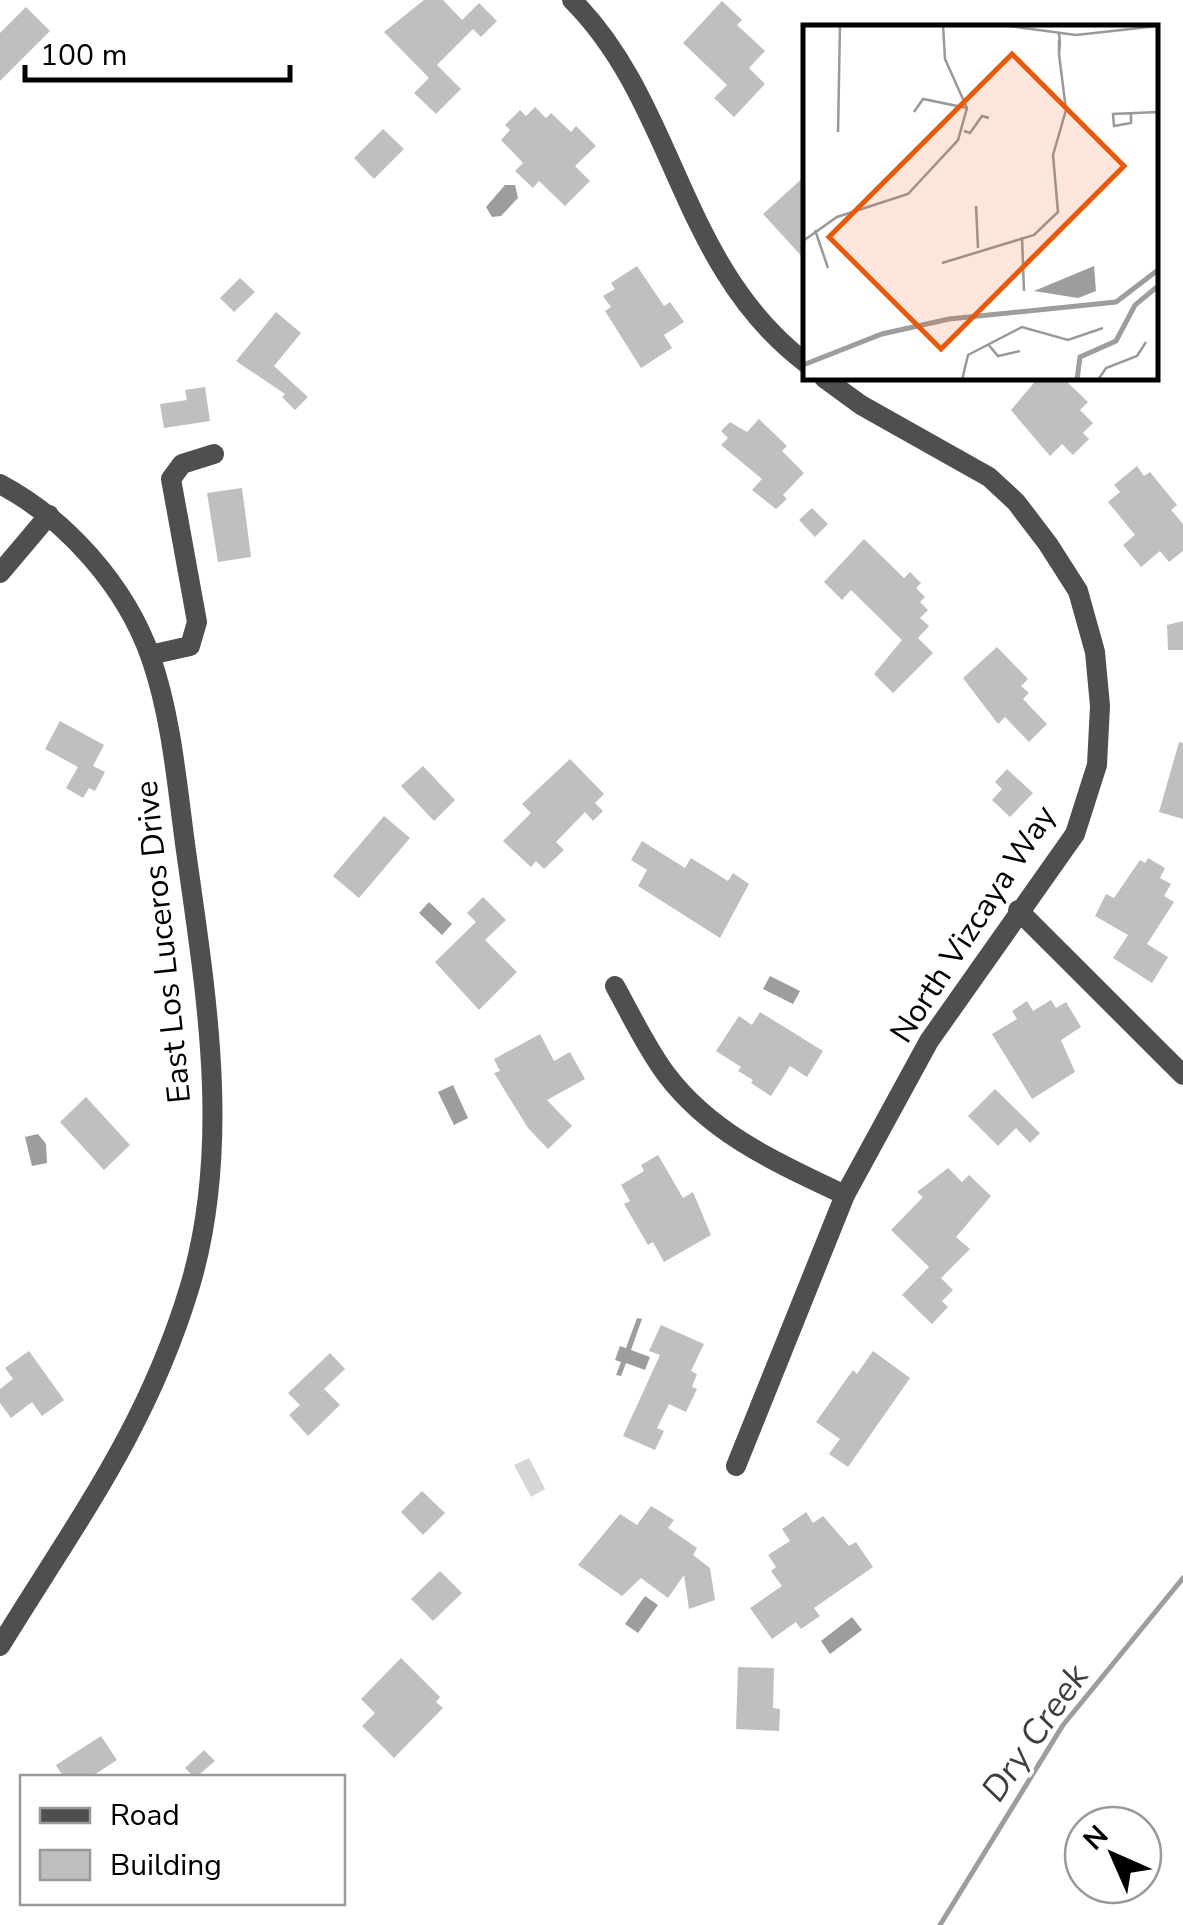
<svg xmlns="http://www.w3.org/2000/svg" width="1183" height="1925" font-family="'Nunito Sans',sans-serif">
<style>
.green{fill:#d6d6d6}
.water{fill:#9d9d9d}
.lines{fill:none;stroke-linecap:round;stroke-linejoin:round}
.stream{stroke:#9d9d9d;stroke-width:5}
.building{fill:#bfbfbf}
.minor{stroke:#4f4f4f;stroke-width:20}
.labels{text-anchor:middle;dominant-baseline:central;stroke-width:8;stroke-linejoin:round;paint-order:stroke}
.street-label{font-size:32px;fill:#000;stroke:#fff}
.water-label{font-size:35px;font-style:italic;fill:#3e3e3e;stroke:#fff}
.inset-river{fill:none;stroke:#9d9d9d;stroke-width:5}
.inset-road{fill:none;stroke:#999;stroke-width:2.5}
.view{fill:#e8590c;fill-opacity:0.15;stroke:#e8590c;stroke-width:5}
.inset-edge{fill:none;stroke:#000;stroke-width:5}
</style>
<rect width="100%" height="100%" fill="#fff"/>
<polygon class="green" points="529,1458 545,1489 531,1497 514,1465"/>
<g class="water">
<polygon points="505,185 515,185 518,198 501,216 492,217 486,207"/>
<polygon points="429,902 452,924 442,935 419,913"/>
<polygon points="770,976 800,991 793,1004 763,989"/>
<polygon points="453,1085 468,1118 454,1125 438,1092"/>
<polygon points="38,1134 46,1144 47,1163 32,1166 25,1137"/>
<polygon points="637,1318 642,1319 631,1350 650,1357 645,1370 626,1363 621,1376 616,1375 621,1362 615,1360 620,1346 626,1348"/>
<polygon points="645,1596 658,1605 638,1633 625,1624"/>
<polygon points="852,1617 862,1630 830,1654 821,1641"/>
</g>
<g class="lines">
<polyline class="stream" points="940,1925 1063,1725 1183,1578"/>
</g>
<g class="building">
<polygon points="424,0 443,0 462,20 479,3 497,21 481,37 473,29 437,65 461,89 436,114 414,93 429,78 384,32"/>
<polygon points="722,1 742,20 737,25 765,51 749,68 765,84 734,117 714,98 727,85 683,43"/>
<polygon points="26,7 50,31 0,81 0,33"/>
<polygon points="535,107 546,118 551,113 571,132 576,126 596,146 575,166 590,181 565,206 539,181 533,188 515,171 523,163 501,140 510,130 505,125 520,110 526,116"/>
<polygon points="383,129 404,149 374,179 354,158"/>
<polygon points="806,175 806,261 763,214"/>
<polygon points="637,266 664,306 670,302 684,322 664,335 672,348 641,368 605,311 611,307 603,296 615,289 611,283"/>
<polygon points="240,278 255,292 234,312 220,298"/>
<polygon points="276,312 301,333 274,366 308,397 295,410 282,397 285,394 236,361"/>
<polygon points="1038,378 1063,378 1088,402 1080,410 1093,423 1083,433 1089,439 1073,455 1062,444 1050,456 1011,410"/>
<polygon points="205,387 210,421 164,428 160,404 187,400 185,390"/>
<polygon points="759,419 787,446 782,451 804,473 783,495 787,499 776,509 752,490 762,479 721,445 728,438 721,431 730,422 747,432"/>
<polygon points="1137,466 1144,476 1150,472 1177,505 1171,510 1183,524 1183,551 1169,562 1160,551 1141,567 1123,545 1135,535 1108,502 1120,492 1114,485"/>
<polygon points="242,488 251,557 218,562 207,493"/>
<polygon points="812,508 828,524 815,537 799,520"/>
<polygon points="864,539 904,578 910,572 921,583 916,588 925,597 920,602 928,610 920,618 929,626 918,638 933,653 893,693 874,674 902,640 851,590 842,600 824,582"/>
<polygon points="1183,621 1183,650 1168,650 1167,625"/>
<polygon points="997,647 1028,679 1021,686 1029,693 1023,699 1047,724 1029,742 1005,717 998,724 963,678"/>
<polygon points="60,721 104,745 93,766 105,772 95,791 89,788 83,798 66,788 78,767 45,749"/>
<polygon points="1179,742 1183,743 1183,819 1159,812"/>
<polygon points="570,759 604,794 595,803 603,811 593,821 585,812 556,842 564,850 544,869 536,861 531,867 503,841 531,813 522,804"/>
<polygon points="423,766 455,800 434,821 401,786"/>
<polygon points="1007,769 1033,793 1010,817 992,800 1002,789 995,782"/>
<polygon points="384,816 410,838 359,898 333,876"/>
<polygon points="642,841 685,868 691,858 728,881 733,873 749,884 720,938 638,886 647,870 631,860"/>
<polygon points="1148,858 1165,868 1160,878 1171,884 1164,896 1174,902 1147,944 1168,957 1152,983 1113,958 1128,935 1095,916 1106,894 1114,898 1140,860 1145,863"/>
<polygon points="483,897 506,920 485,940 517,972 479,1010 435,962 476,922 467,913"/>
<polygon points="1051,1000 1056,1008 1066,1002 1081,1027 1061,1040 1075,1072 1032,1099 992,1034 1017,1019 1012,1011 1027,1001 1033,1011"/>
<polygon points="760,1012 823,1051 807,1077 790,1066 771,1096 751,1083 753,1080 738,1071 741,1067 716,1051 739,1016 752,1025"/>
<polygon points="540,1034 554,1061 570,1052 585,1079 547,1100 572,1126 548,1149 528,1128 494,1073 500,1071 494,1059"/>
<polygon points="995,1089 1040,1133 1030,1143 1016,1128 998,1146 968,1116"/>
<polygon points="86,1097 130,1145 104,1170 60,1122"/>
<polygon points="658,1155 683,1198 693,1192 711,1235 664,1262 653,1242 648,1245 624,1204 630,1201 621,1185 644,1171 641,1165"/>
<polygon points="948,1168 962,1182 969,1175 991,1196 956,1237 970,1249 941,1278 953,1290 942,1301 948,1307 932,1324 902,1295 929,1267 891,1230 923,1197 917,1192"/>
<polygon points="661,1325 704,1344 691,1371 697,1374 692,1387 697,1389 686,1412 669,1404 657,1428 664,1431 655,1450 623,1436 660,1355 649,1351"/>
<polygon points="29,1351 64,1400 42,1416 32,1402 11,1418 0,1403 0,1389 13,1379 5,1368"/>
<polygon points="873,1351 910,1378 848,1467 829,1454 840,1439 816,1422 853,1370 857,1374"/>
<polygon points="330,1353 345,1369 324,1389 340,1405 308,1436 289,1415 300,1405 288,1393"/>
<polygon points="422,1491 445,1513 423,1535 401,1512"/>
<polygon points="651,1506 674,1520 668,1528 697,1548 693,1555 710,1568 715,1600 689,1609 684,1575 668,1598 641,1578 622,1596 578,1565 620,1514 637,1525"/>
<polygon points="806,1512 813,1523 823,1516 849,1546 856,1542 873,1567 814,1608 820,1616 801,1629 796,1622 772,1639 750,1608 782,1586 771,1571 776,1567 768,1555 790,1541 782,1529"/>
<polygon points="440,1571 462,1593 433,1621 411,1599"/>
<polygon points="401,1658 440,1697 436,1702 443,1708 394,1758 362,1726 375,1713 361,1699"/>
<polygon points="738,1667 774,1668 773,1708 780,1709 779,1731 736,1729"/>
<polygon points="101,1736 117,1760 89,1778 64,1778 56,1765"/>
<polygon points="204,1750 215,1761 195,1778 185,1768"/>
</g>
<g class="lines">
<g class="minor">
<path d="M572,0C677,105 678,266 806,363"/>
<path d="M0,484C66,519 126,586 151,658C172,719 177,786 186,851C206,993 232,1145 190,1286C147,1429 76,1522 0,1646"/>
<polyline points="0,573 49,515"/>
<polyline points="150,655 190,646 197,622 171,479 182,464 214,454"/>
<polyline points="1018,910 1183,1075"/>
<path d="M615,986C631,1015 646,1047 666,1074C712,1135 778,1163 845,1195"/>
<polyline points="736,1466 845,1195 929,1041 1075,834 1097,765 1100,706 1095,652 1078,591 1048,544 1016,502 989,477 861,405 824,378"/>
</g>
</g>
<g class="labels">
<g class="street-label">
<text transform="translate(973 924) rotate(-57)">North Vizcaya Way</text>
<text transform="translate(163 942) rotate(-96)">East Los Luceros Drive</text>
</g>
<g class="water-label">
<text transform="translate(1035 1733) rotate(-55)">Dry Creek</text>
</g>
</g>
<g transform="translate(803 25)">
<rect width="355" height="355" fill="#fff"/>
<path d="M291,241L293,266L275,273L231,266Z" fill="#9d9d9d"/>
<path class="inset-river" d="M0,340L79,309L146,294L313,277L355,245M274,355L277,332L313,316L332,280L355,261"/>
<path class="inset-road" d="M199,0L273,10L355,1M256,9L257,18L256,29V15M111,87L120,74L164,83M328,88V98L311,101L310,89L355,87M161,106L167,108L179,91L186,93M35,107L37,0M173,181L175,223M12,205L25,243M219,212L221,266M0,216L34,192L105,169L155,115L164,83L142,34L140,0M139,238L231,210L255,187L250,130L263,85L256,29M185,319L195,331L217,326M127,355H187M159,355L165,330L219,302L265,315L300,303M295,355L303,343L334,331L343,317"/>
<path class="view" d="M209,29L321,141L138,324L26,212Z"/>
<rect width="355" height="355" class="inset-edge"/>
</g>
<rect x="20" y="1775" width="325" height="130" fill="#ffffff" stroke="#999999" stroke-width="2.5"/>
<rect x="40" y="1808" width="50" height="15" fill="#4f4f4f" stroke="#999999" stroke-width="2.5"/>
<text x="110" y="1825" font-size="30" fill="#000000">Road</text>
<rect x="40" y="1850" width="50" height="30" fill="#bfbfbf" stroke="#999999" stroke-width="2.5"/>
<text x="110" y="1875" font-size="30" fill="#000000">Building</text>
<g transform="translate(1113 1855) rotate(315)"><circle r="48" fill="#ffffff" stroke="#999999" stroke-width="2.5"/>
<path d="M0-8L18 38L0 25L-18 38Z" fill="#000000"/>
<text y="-15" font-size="28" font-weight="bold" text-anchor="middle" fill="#000000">N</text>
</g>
<path d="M25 65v15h265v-15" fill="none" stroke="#000000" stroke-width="5"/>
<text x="40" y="65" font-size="30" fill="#000000" stroke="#ffffff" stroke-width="8" paint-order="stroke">100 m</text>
</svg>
